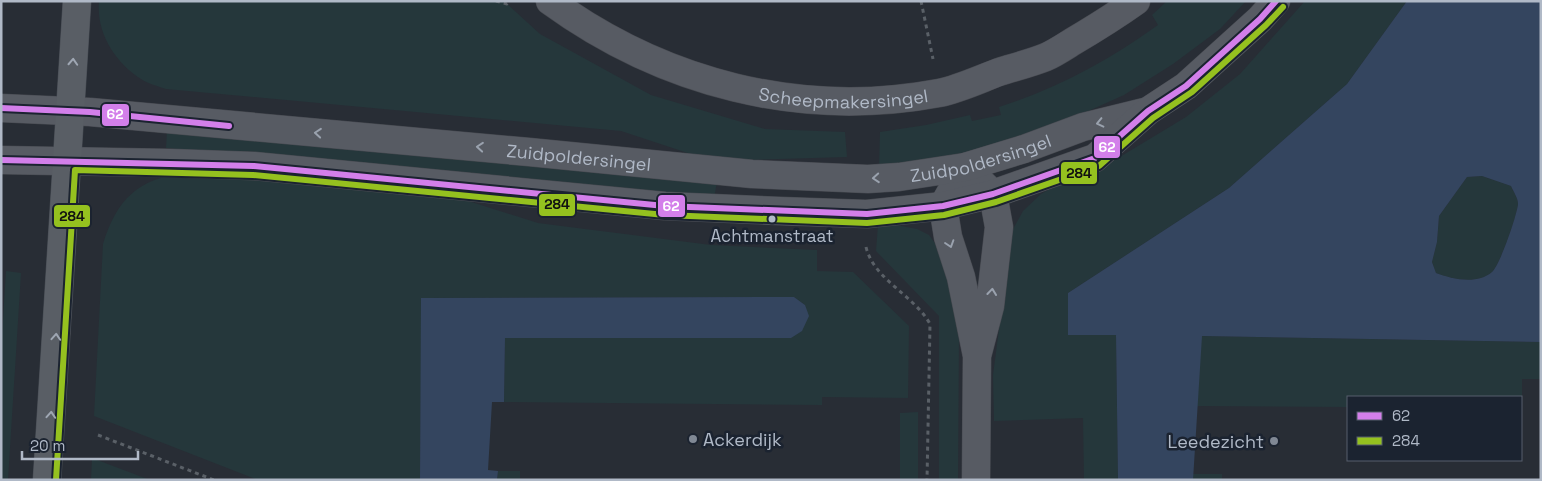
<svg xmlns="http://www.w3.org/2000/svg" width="1542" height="481" font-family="'Space Grotesk',sans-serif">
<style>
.green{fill:#25373b}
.water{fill:#34455f;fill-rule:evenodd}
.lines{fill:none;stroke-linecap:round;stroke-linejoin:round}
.minor-casing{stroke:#464950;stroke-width:29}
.tertiary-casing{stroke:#464950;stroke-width:29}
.primary-casing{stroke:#454a52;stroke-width:29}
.path{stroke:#5a6067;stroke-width:3;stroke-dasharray:4 4;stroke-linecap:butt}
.minor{stroke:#575b63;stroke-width:28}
.tertiary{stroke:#575b63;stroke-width:28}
.primary{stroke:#595e65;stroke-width:28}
.bus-1-casing{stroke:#1b2330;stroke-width:10}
.bus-2-casing{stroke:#1b2330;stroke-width:10}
.bus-1{stroke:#d37fea;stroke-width:6}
.bus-2{stroke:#95c11f;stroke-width:6}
.oneway{stroke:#9fa7b3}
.oneway2{stroke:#9aa2ae}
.bus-dot{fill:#b0b9c7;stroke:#1b2330;stroke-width:2}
.poi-dot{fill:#808894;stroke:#1b2330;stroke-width:2}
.labels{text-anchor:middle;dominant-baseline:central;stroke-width:5;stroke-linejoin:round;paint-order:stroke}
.bus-label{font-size:17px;fill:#b0b9c7;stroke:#1b2330}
.street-label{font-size:18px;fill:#b0b9c7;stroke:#1b2330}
.poi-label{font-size:18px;fill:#b0b9c7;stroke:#1b2330;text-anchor:start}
.line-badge{stroke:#1b2330;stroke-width:2}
.badge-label{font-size:14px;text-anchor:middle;font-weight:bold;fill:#fff}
.pale-badge-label{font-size:14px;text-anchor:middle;font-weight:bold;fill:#111}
</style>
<rect width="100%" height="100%" fill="#282d35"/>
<g class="green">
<path d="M99,1H504L540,34L651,95L765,129L845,132L847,157L712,161L621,131L166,89C158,86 148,84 141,79C115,62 96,33 99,1Z"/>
<path d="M1167,1H1246L1220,29L1173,64L1124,95L1055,126L987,149L879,169L880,132L926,125L970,115L972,121L1001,115L999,107C1058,88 1108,61 1158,25L1152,15Z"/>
<polygon points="1305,1 1407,1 1347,84 1229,188 1068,293 1116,335 1118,480 1084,480 1083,418 994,421 993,375 1012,231 1023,211 1041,194 1057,185 1090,175 1186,117 1240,74"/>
<polygon points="167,131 717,182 714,198 166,148"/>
<path d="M184,173L446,194L538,223L711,245L817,250V271L853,272L909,326L908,398L822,397V405L504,402L505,338H791L805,305L794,297L422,298L420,480H258L94,416L103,244C117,199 138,179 184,173Z"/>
<path d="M1482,176L1511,186C1513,191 1518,198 1518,204C1517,215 1500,265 1492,272C1477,285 1452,279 1436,273L1432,262L1437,242L1439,216L1467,177Z"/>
<polygon points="891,224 917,229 929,235 939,249 944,264 959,330 958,480 939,480 939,316 876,251 878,225"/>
<polygon points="6,271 21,273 8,480 1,480 1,352"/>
<polygon points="1201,336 1541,342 1541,379 1522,379 1522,408 1521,408 1521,397 1348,397 1348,407 1197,406"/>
<polygon points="918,412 918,480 900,480 900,413"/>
<polygon points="92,458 150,480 91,480"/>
<polygon points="498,471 520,471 520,480 497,480"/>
<rect x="1193" y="474" width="29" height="6"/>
</g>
<g class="water">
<path d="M1407,1H1541V342L1202,336L1193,480H1118L1116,335H1068V293L1229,188L1347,84ZM1482,176L1511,186C1513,191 1518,198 1518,204C1517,215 1500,265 1492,272C1477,285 1452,279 1436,273L1432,262L1437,242L1439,216L1467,177Z"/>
<polygon points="794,297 805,305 809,316 802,331 791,338 505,338 504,402 492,402 488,470 498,471 497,480 420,480 421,298"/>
</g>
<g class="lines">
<defs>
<g id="minor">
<path id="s1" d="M550,1C663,83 800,119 939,93C959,89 980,79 999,72C1015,67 1031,63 1046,57C1055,53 1064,47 1072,42C1094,29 1115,16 1136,1"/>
<polyline points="976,480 977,356 961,277 948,237 943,206 965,167 993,194 999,227 990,306 977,356"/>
</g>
<g id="tertiary">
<path id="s2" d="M1,108L90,112L529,152L752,174L868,179L899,177L965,167L1024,149L1083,127L1144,112"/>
<polyline points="1,160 171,163 254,166 665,206 780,211 867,214 943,206 993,194 1095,158 1148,111 1186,86 1260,19 1276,1"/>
</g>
<polyline id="primary" points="47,480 77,1"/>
</defs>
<use href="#minor" class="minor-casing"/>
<use href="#tertiary" class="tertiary-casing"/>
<use href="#primary" class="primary-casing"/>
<g class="path">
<polyline points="496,1 507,4 510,1"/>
<polyline points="921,1 933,59"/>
<path d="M866,247C874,280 914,295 930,324L927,480"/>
<polyline points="98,435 214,480"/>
</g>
<use href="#minor" class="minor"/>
<use href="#tertiary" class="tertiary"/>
<use href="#primary" class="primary"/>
<defs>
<g id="bus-1">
<polyline points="1,108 90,112 229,126"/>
<polyline points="1,160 254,166 665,206 867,214 943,206 993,194 1095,158 1148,111 1186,86 1260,19 1276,1"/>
</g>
<polyline id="bus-2" points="56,480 75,170 253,175 665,215 867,223 944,215 996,202 1099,166 1153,118 1192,92 1266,25 1283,7"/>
</defs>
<use href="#bus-1" class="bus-1-casing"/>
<use href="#bus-2" class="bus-2-casing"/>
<use href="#bus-1" class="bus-1"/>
<use href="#bus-2" class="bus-2"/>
</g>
<defs><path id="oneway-chevron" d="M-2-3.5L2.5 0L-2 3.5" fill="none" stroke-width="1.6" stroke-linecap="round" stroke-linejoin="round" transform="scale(1.25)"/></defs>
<g class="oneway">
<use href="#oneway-chevron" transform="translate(73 62) rotate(-87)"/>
<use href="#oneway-chevron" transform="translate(56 337) rotate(-86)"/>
<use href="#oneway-chevron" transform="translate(51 415) rotate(-86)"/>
</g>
<g class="oneway2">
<use href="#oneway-chevron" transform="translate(1100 123) rotate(167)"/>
<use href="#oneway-chevron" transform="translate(318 133) rotate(-175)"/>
<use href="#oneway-chevron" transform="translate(480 147) rotate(-175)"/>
<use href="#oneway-chevron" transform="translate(876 178) rotate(176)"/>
<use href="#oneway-chevron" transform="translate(950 244) rotate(72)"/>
<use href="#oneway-chevron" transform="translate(992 292) rotate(-84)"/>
</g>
<circle class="bus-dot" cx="772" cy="219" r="4.5"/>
<g class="poi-dot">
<circle cx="693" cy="439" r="5"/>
<circle cx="1274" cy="441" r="5"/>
</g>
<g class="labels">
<g class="bus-label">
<text x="772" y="236">Achtmanstraat</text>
</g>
<g class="street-label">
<text stroke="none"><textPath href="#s1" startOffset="315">Scheepmakersingel</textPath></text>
<text stroke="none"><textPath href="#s2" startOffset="985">Zuidpoldersingel</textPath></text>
<text stroke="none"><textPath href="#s2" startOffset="580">Zuidpoldersingel</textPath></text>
</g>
<g class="poi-label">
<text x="703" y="439">Ackerdijk</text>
<text x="1264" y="441" text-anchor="end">Leedezicht</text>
</g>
</g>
<g class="line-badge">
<rect x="101" y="103" width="29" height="24" rx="5" fill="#d37fea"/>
<rect x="1093" y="135" width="28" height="24" rx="5" fill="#d37fea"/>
<rect x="1060" y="161" width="38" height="24" rx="5" fill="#95c11f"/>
<rect x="538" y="193" width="38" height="24" rx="5" fill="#95c11f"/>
<rect x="657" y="194" width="29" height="24" rx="5" fill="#d37fea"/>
<rect x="53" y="204" width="38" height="24" rx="5" fill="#95c11f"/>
</g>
<g class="badge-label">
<text x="115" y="119">62</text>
<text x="1107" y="152">62</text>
<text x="671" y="211">62</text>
</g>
<g class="pale-badge-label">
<text x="1079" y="178">284</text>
<text x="557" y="209">284</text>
<text x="72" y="221">284</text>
</g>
<rect width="1542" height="481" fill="none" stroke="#b0b9c7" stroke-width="5"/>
<rect x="1347" y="396" width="175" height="65" fill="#1b2330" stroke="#575f6c"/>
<rect x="1357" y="412" width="25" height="8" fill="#d37fea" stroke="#575f6c"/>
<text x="1392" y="421" font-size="15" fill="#b0b9c7">62</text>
<rect x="1357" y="437" width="25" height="8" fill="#95c11f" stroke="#575f6c"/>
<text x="1392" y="446" font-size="15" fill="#b0b9c7">284</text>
<path d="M22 451v8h116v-8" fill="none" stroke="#b0b9c7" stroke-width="2.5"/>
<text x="30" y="451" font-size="15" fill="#b0b9c7" stroke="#1b2330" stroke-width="4" paint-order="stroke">20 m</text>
</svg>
